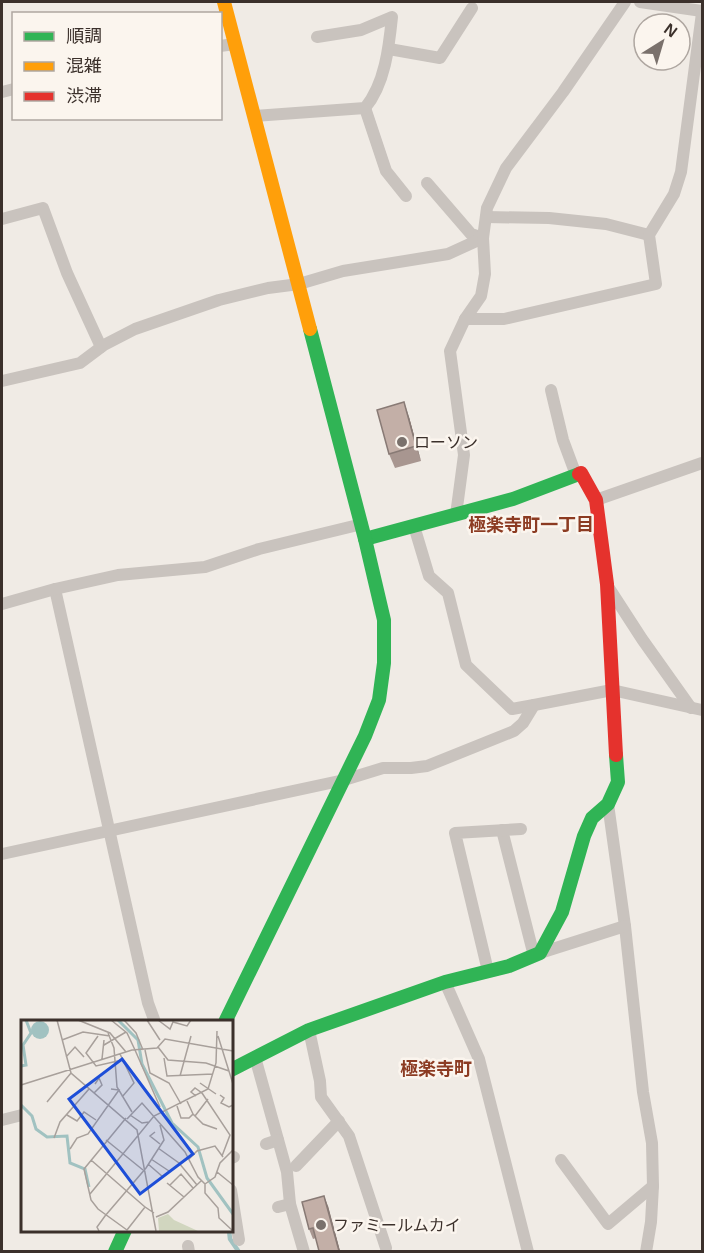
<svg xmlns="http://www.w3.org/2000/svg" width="704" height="1253" font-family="Arial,'Noto Sans JP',sans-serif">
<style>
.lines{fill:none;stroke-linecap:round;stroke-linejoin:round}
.stream{stroke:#a1c2c1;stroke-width:4.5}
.street{stroke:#c9c3be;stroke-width:12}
.fast{stroke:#30b455;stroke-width:14}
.slow{stroke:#ff9f0a;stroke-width:14}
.jam{stroke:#e5322d;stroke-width:14}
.wall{fill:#a89690}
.shaded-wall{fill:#887a75}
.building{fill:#c3afa7;stroke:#887a75;stroke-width:1.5}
.poi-dot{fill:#7a716c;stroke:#fbf5ee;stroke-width:2}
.labels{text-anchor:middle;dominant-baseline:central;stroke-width:5;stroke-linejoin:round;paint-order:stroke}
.poi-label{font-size:16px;fill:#3b302b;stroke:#fbf5ee;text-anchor:start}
.neighbourhood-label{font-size:18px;font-weight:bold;fill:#8c3b22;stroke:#fbf5ee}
.inset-river{fill:none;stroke:#a1c2c1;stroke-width:3}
.inset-road{fill:none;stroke:#a8a09b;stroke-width:1.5}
.view{fill:#1d4ed8;fill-opacity:0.15;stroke:#1d4ed8;stroke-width:3}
.inset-edge{fill:none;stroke:#3b302b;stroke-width:3}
</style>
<rect width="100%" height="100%" fill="#f0ebe5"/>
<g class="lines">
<polyline class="stream" points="229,1230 230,1239 239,1252"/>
<g class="street">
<polyline points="640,2 702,11"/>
<polyline points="220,46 235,44"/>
<polyline points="389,49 440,58 472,8"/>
<polyline points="2,92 14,89"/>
<polyline points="365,108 386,171 406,196"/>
<path d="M254,116L365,108C385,84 389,47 392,17L361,30L317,37"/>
<polyline points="427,183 471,234 483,238"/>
<polyline points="486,217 549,218 606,224 649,235"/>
<polyline points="2,219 43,208 67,273 101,347"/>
<polyline points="465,319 504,319 656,284 649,235 674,194 681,172 702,13"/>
<polyline points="2,381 80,363 104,345 135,329 219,300 268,288 299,284 343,271 448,254 483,238"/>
<polyline points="551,390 563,440 576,475"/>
<polyline points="596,500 702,463"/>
<polyline points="456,515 464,455 450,351 465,319 481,296 485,274 483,238 487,208 506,168 563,92 625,2"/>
<polyline points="414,526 429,576 448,593 466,665 512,709 534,705"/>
<polyline points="607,585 642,639 691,708"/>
<polyline points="55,589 148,1003 155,1022"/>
<polyline points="2,604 55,589 118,575 205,567 259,549 362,524"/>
<polyline points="608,804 625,926 643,1092 652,1143 653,1186 651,1222 646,1252"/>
<polyline points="502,830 534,956"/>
<polyline points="2,854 344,780 383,768 411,768 427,766 514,731 523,723 534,705 612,690 702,710"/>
<polyline points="540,953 625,926"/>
<polyline points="488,971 455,833 521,829"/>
<polyline points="445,982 479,1059 528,1252"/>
<polyline points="309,1030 320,1081 321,1097 349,1136 386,1248"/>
<polyline points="255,1057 287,1172 290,1204 304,1252"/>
<polyline points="2,1120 22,1115"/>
<polyline points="266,1144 278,1140"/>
<polyline points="231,1158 234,1157"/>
<polyline points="561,1160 608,1224 653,1186"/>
<polyline points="296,1166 339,1121"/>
<polyline points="231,1190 239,1240"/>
<polyline points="278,1207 290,1204"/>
<polyline points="188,1246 189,1252"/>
</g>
<g class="fast">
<polyline points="365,539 513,499 579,474"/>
<polyline points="225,1022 365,736 379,700 384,663 384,620 365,539 310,329"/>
<polyline points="231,1070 309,1030 445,982 509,966 540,953 562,912 584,836 592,818 608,804 618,782 616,755"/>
<polyline points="115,1252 125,1230"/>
</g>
<polyline class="slow" points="224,2 310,329"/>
<polyline class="jam" points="579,474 581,473 596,500 607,584 616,755"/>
</g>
<g class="wall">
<polygon points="409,417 421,461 395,468 389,454"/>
<polygon points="328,1206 340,1251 319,1251 316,1238 313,1239 309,1229"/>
</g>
<g class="shaded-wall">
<polygon points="404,402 409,417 421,461 416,446"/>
<polygon points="324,1196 328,1206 340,1251 339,1251"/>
</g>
<g class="building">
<polygon points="404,402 416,446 389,454 377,410"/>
<polygon points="324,1196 339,1251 319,1251 313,1228 309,1229 302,1202"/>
</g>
<g class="poi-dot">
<circle cx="402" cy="442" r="6"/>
<circle cx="321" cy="1225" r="6"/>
</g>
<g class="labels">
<g class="poi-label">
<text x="414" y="442">ローソン</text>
<text x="333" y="1225">ファミールムカイ</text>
</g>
<g class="neighbourhood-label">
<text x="531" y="525">極楽寺町一丁目</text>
<text x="436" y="1069">極楽寺町</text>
</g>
</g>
<g transform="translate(21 1020)">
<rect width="212" height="212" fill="#f0ebe5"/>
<path d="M147,194L153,200L177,211H138L137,198Z" fill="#d1d6bf"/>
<path d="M10 10a9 9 0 1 1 18 0a9 9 0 1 1-18 0Z" fill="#a1c2c1"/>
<path class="inset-river" d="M97,0L117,20L121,44L151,103L177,127L186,158L212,194M0,46L5,45L2,25L10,13L5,0M0,85L11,96L15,109L26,117L46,116L49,143L64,149L68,167"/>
<path class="inset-road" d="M36,0L50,53L116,110L135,211M57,0L89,13L105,32M90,0L106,13L114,30M103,0L115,13L122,30M126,0L139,20M137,0L149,9L152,2L166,6L170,0M87,13L93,28L96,67L111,92M77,16L65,33L75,46L101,40M197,16L212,64M41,20L62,12L89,16M83,25L105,12M137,27L147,40L185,43L208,51M114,30L139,87M124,30L129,53L148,63L160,84M99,34L113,63L101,77M45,37L54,27L63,37M143,38L146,56L192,54M81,39L83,20M159,56L170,16M179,63L195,74M0,65L111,30L136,28L144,19L212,31M73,73L81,65L78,58L74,64M181,73L209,115L201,136M199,75L203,78L200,83L208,87L212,85M175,76L170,72L174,68L181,73M26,82L50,53M156,86L160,98H168L172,94L166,81M172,94L182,104L196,109M46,95L56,101L63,92L75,100M109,95L121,103L128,102M174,96L187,79M105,98L63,149L70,180L77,189L106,210M106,99L121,83L164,132L177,157L184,164M134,112L129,116L139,124M33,118L39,102L68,69M85,120L122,150M137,128L158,143L176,165M49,129L56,118L67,114L98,70L90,69M130,139L148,151M168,139L176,131L194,126L202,137M70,140L124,187M127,144L142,157M196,152L212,165M146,163L163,177M184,164V173L197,188L198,198L212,211M184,164L194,157L199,143L212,130M149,165L160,154L172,168M69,174L133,96L187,69L195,43L196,11M135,197L147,192L180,161M106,210L124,187L133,193M78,211L76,207L84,196L125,148L143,120L139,105"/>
<path class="view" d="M101,39L172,134L119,174L48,79Z"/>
<rect width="212" height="212" class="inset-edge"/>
</g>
<rect width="704" height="1253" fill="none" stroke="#3b302b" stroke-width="6"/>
<rect x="12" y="12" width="210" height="108" fill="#fbf5ee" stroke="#aea6a0" stroke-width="1.5"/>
<rect x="24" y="32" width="30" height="9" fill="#30b455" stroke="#aea6a0" stroke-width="1.5"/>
<text x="66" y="42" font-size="18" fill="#3b302b">順調</text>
<rect x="24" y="62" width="30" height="9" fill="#ff9f0a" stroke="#aea6a0" stroke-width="1.5"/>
<text x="66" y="72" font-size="18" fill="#3b302b">混雑</text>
<rect x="24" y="92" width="30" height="9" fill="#e5322d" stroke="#aea6a0" stroke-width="1.5"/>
<text x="66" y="102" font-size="18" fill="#3b302b">渋滞</text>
<g transform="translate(662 42) rotate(37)"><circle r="28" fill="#fbf5ee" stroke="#aea6a0" stroke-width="1.5"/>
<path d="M0-4.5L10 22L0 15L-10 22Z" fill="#7a716c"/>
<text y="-9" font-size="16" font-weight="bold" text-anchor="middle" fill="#3b302b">N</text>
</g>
</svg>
